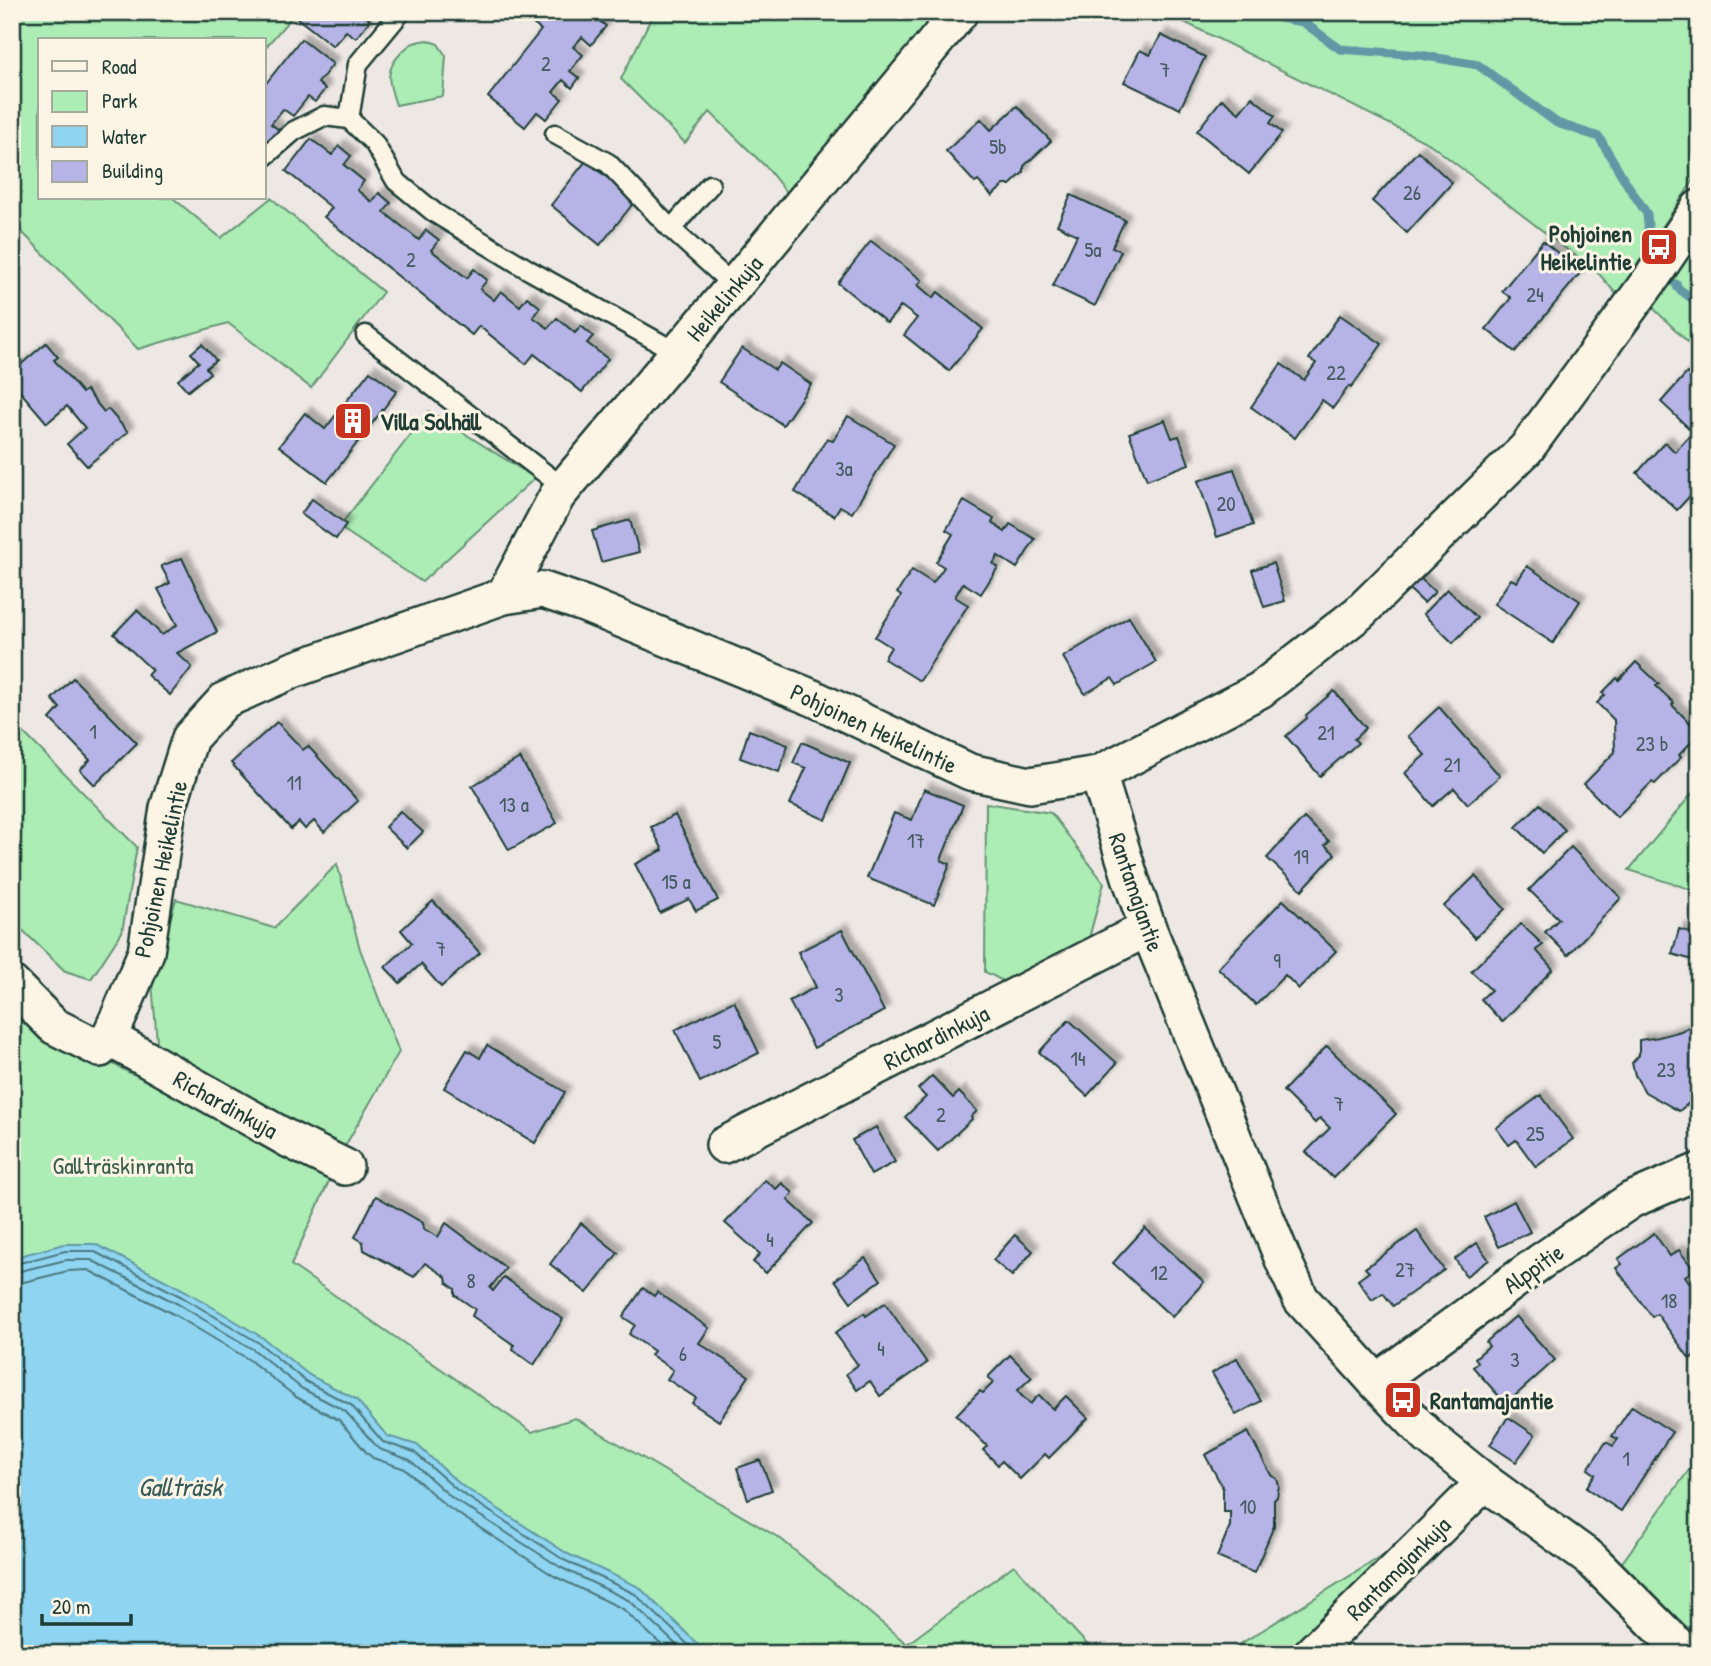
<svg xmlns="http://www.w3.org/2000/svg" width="1711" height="1666" font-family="'Patrick Hand',sans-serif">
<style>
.green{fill:#acecb5;stroke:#669474;stroke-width:2}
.water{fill:#8fd4f0;stroke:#6298a5;stroke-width:2}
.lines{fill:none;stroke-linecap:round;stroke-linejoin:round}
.shore{stroke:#4c797f;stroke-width:2}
.stream{stroke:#6298a5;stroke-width:9}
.building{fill:#b6b4e6;stroke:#1f3d34;stroke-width:2;filter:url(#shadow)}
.lane-casing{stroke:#1f3d34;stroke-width:23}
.street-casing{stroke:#1f3d34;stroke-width:40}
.lane{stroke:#fcf5e5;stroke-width:18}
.street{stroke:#fcf5e5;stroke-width:35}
.labels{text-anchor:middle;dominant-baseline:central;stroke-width:6;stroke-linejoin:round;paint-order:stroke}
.number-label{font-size:21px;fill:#455b60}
.poi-label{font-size:24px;font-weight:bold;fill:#1f3d34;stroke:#fcf5e5;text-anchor:start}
.street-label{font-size:24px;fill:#1f3d34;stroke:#fcf5e5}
.park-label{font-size:24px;fill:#3b604e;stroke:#fcf5e5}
.water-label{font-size:26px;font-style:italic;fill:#355b5a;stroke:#fcf5e5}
</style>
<defs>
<filter id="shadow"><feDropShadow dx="6" dy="-6" stdDeviation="2" flood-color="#0004"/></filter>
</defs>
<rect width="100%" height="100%" fill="#eee8e5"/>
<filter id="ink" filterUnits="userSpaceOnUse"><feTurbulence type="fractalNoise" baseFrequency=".0143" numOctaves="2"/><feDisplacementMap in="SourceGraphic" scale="14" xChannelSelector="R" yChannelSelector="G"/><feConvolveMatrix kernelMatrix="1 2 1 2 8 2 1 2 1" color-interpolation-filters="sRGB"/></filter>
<g filter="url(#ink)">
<g class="green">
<polygon points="12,12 296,12 264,49 264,40 40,40 40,198 173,198 221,238 271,198 383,292 311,388 228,323 138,349 12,222"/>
<polygon points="654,12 938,12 789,196 767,168 710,112 685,143 621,79"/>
<polygon points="1164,12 1699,12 1699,172 1617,295 1600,275 1430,144"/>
<path d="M428,40L438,44L446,56L443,96L396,105C388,82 384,70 402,52C412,42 414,42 428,40Z"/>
<polygon points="1699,236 1699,353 1649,304"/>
<polygon points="429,411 535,478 422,582 339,527"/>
<polygon points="12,721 137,847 122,932 91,979 65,971 12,920"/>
<polygon points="1699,785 1699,892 1629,870"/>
<polygon points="986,803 1051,813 1104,883 1089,938 1013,986 985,972"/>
<polygon points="337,864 360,949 399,1052 344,1148 291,1265 532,1432 575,1418 781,1539 907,1644 1014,1565 1096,1654 12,1654 12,991 109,1062 132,1074 158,1053 152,983 176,899 274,928"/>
<polygon points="1699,1456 1699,1639 1621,1564"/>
<polygon points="1408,1540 1431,1560 1332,1654 1224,1654"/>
</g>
<polygon class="water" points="64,1244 95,1244 186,1291 263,1338 309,1375 356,1399 387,1436 417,1445 461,1485 568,1554 639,1587 708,1654 12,1654 12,1258"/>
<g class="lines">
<g class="shore">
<polyline points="12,1265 65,1251 93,1251 182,1297 259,1343 305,1381 351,1405 383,1442 414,1452 457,1490 564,1560 635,1594 698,1654"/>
<polyline points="12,1273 66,1260 91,1260 178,1304 254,1350 301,1388 345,1411 379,1449 410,1460 452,1498 560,1567 630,1601 686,1654"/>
<polyline points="12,1284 20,1283 68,1271 88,1270 173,1314 248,1359 296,1397 339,1420 367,1453 373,1458 405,1469 446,1506 554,1576 623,1609 671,1654"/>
</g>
<g class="stream">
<polyline points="1266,12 1280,18 1303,22 1340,49 1420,55 1478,65 1557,123 1599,137 1627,184 1647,214 1649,237"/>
<polyline points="1676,284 1678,288 1699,304"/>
</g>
</g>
<g class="building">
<polygon points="301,12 361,12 370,20 356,38 346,31 333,46 297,18"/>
<polygon points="541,12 602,12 597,19 606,26 591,45 582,37 573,47 583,55 570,71 579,78 572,88 563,80 553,92 562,99 546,119 537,112 525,127 488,97 541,30 532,23"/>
<polygon points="1161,35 1205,57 1180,109 1124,82 1140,50 1150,55"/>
<polygon points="301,39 333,64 318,83 325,89 315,102 308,97 293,116 283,109 271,124 279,130 269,143 264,139 264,86"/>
<polygon points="1252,97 1275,116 1270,123 1282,133 1249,174 1197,131 1222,99 1239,113"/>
<polygon points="1017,106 1051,141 1024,166 1024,172 1010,185 1004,185 992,196 978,181 975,183 946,151 981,119 991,130"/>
<polygon points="311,139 332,155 339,146 351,156 344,165 364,181 357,190 372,202 379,193 391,203 384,212 419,240 426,230 439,240 431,250 467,278 474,269 487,280 480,289 494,300 501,291 520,306 527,297 540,307 533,317 548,328 557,318 575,333 581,326 593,336 587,343 608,359 582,392 534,354 526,364 479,326 472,335 324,217 332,208 286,171"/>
<polygon points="1418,151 1452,183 1407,233 1372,201"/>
<polygon points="586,161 636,200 600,245 551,205"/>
<polygon points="1071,195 1125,220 1112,247 1121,251 1095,306 1053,286 1077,235 1057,225"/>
<polygon points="871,241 922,280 918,285 933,298 938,292 983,329 949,371 904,335 917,318 901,306 887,323 838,283"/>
<polygon points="1543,241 1581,272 1515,352 1486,329 1511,298 1502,291"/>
<polygon points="1340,315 1382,344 1351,388 1349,386 1333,408 1322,400 1295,438 1251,407 1281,364 1304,380 1316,363 1309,359"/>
<polygon points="46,343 58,357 54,360 82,393 86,390 104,412 108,409 128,432 87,466 67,444 85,428 67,406 47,423 12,382 12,372"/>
<polygon points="202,344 216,360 206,368 210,373 188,391 178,380 199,362 191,353"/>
<polygon points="742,348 775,370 780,363 811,384 783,425 719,382"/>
<polygon points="370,371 397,391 327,482 279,446 305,413 325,429"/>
<polygon points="1687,373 1699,384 1699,486 1677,510 1637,473 1665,442 1675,452 1693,432 1661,402"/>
<polygon points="848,416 894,444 852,513 840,506 834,516 795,492 827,438 833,441"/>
<polygon points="1165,420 1172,438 1179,436 1189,464 1147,480 1129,433"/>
<polygon points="1234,469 1253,525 1217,537 1198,481"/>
<polygon points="312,499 346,524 336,539 301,514"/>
<polygon points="964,501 994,519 992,523 1005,532 1010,524 1035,539 1017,568 998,556 993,564 998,567 981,594 963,583 955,597 968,605 920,681 884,659 891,647 875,637 901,596 897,593 912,570 933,583 944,567 936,562 953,534 946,530"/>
<polygon points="630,520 639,552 601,562 592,531"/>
<polygon points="182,558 217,632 177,653 192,667 170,695 147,675 152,670 114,634 137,610 162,635 177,625 158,589 170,583 161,566"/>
<polygon points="1273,563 1285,601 1264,607 1252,570"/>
<polygon points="1527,566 1580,601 1553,643 1494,604 1511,579 1517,582"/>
<polygon points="1420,578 1435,592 1424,603 1409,589"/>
<polygon points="1447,589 1477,618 1453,643 1423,614"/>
<polygon points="1129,617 1156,662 1117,685 1112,678 1085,694 1063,657"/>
<polygon points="1636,662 1659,684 1656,686 1674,703 1672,705 1699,732 1699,734 1679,755 1681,757 1655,784 1652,782 1617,817 1584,784 1615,752 1614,720 1597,703 1605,695 1602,693 1617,678 1619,680"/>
<polygon points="73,678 137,743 95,785 80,770 90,760 50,719 60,708 52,699"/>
<polygon points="1334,691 1366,728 1354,739 1358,743 1320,776 1286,736 1307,718 1306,715"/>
<polygon points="1439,707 1500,776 1468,804 1454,788 1433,806 1405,773 1425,755 1408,736"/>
<polygon points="277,722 303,750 308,746 358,801 324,832 314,821 305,829 299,822 291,829 231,763"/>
<polygon points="749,730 788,745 779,772 740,758"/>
<polygon points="802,742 850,763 826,820 790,804 806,768 793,763"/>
<polygon points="520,758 557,823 509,850 472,786"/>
<polygon points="924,789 963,805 941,860 950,864 934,905 867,878 894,813 912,820"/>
<polygon points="1540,804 1565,830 1542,853 1516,827"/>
<polygon points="400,811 423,832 407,848 385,827"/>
<polygon points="675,815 718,900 696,911 689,899 660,913 635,864 663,850 651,827"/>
<polygon points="1304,818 1329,841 1325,845 1335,854 1302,890 1267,858"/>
<polygon points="1571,847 1621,898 1568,955 1545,932 1559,919 1529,890"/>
<polygon points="1475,876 1505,909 1475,938 1444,906"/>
<polygon points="1283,900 1336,951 1299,989 1285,975 1256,1005 1218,968"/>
<polygon points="433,901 480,953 441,987 421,964 400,983 385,967 412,943 401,930"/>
<polygon points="1521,924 1543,945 1536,950 1553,969 1502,1022 1481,999 1491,990 1471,971"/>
<polygon points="1679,929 1699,935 1699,962 1672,954"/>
<polygon points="842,930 884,1011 814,1048 789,1001 816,987 798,952"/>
<polygon points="734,1001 759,1053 700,1082 675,1030"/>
<polygon points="1069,1020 1117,1063 1087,1096 1039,1052"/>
<polygon points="1695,1024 1699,1030 1699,1103 1689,1103 1679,1111 1645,1092 1635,1075 1632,1063 1639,1055 1639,1040 1659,1037 1681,1031"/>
<polygon points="487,1045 565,1092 535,1143 444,1088 467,1050 480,1058"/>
<polygon points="1327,1046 1396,1114 1333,1178 1306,1152 1330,1128 1320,1118 1315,1123 1283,1091"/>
<polygon points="932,1076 953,1098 959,1092 977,1111 971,1117 972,1119 938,1151 905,1117 926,1097 918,1089"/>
<polygon points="1541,1095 1573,1139 1536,1167 1516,1140 1509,1145 1496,1128"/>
<polygon points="876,1127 895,1162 871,1175 852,1140"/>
<polygon points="765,1180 776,1189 782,1183 793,1193 788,1200 813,1223 766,1273 753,1262 760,1254 725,1223"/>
<polygon points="376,1196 423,1223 424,1229 438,1237 446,1223 506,1268 490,1288 493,1291 504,1277 563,1319 534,1365 513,1350 514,1345 472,1316 475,1309 455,1295 455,1289 447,1283 446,1277 425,1263 414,1277 364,1250 363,1242 355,1237"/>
<polygon points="1514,1201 1530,1232 1499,1247 1484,1217"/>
<polygon points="581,1223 618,1253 587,1293 550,1264"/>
<polygon points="1145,1228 1204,1282 1172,1317 1113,1263"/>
<polygon points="1417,1231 1444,1270 1393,1306 1383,1293 1372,1300 1358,1280 1369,1272 1365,1268"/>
<polygon points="1654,1233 1670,1256 1679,1250 1694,1270 1685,1276 1689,1282 1694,1279 1699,1286 1699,1360 1695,1355 1690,1359 1657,1314 1652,1317 1616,1268 1622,1264 1618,1259"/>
<polygon points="1015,1235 1033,1251 1012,1276 993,1260"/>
<polygon points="1477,1243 1489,1260 1466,1276 1455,1259"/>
<polygon points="865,1258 881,1280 851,1302 835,1280"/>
<polygon points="643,1288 654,1296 657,1292 709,1328 699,1343 749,1376 719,1421 692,1403 696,1398 667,1379 673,1370 651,1355 654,1351 629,1334 635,1325 623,1317"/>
<polygon points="885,1303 927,1363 880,1396 870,1381 857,1390 846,1374 858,1365 835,1333 864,1313 866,1316"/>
<polygon points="1516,1316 1555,1360 1506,1404 1473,1367 1478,1362 1475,1358 1489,1346 1486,1342"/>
<polygon points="1010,1355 1032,1377 1017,1391 1030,1404 1039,1395 1053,1409 1066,1396 1088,1418 1049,1458 1045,1454 1020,1479 1002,1461 998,1465 983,1450 987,1446 956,1415 980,1391 983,1393 994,1382 988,1377"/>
<polygon points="1237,1358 1261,1401 1236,1415 1212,1373"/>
<polygon points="1632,1406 1672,1432 1621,1511 1586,1488 1595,1474 1588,1469 1606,1442 1613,1446 1618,1439 1612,1436"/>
<polygon points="1508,1417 1535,1435 1516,1462 1490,1445"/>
<polygon points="1248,1432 1271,1475 1277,1479 1279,1486 1277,1497 1274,1500 1274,1526 1254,1573 1217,1557 1230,1526 1230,1512 1223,1512 1223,1488 1205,1455"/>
<polygon points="760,1460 772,1490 748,1499 737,1468"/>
</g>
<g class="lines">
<defs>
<g id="lane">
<polyline points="349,119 358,64 401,12"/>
<polyline points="555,134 608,163 671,229"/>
<polyline points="264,157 294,131 324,116 349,119 374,143 396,181 435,213 529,270 678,353"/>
<polyline points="710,185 671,229 734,286"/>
<polyline points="366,335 564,488"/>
</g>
<g id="street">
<polyline points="504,596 557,496 734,286 960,12"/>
<polyline points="1098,774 1131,880 1148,928 1284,1262 1301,1299 1376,1382 1429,1437 1485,1482 1592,1560 1686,1654"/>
<polyline points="12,984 54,1026 100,1049 109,1038 120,1014 146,952 168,808 190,738 225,700 293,670 504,596 543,590 584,604 813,698 970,772 1030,785 1098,774 1260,690 1359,613 1526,449 1653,276 1699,208"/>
<polyline points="109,1038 290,1140 345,1167"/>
<polyline points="724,1145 1148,928"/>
<polyline points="1376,1382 1540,1262 1631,1200 1699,1171"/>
<polyline points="1311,1654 1485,1482"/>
</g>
</defs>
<use href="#lane" class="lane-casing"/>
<use href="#street" class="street-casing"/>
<use href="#lane" class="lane"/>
<use href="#street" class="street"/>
</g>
</g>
<defs>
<symbol id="bus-square" viewBox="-11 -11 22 22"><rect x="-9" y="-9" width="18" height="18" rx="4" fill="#c8321e" stroke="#fcf5e5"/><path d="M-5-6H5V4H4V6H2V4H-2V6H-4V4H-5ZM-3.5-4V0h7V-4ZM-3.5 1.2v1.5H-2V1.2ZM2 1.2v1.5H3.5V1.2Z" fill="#fff"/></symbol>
<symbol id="building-square" viewBox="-11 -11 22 22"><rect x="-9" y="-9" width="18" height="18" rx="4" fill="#c8321e" stroke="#fcf5e5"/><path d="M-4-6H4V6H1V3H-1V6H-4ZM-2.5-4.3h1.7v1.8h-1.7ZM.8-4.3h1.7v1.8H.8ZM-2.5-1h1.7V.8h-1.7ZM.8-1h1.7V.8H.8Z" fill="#fff"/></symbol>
</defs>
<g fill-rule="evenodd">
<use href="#bus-square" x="1637" y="225" width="44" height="44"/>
<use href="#building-square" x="331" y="399" width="44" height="44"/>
<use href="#bus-square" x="1381" y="1378" width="44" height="44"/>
</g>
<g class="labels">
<g class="number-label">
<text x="546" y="63">2</text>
<text x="1165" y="69">7</text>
<text x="998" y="146">5b</text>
<text x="1412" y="192">26</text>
<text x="1093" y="249">5a</text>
<text x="411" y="259">2</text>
<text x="1535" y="294">24</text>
<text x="1336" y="372">22</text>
<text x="844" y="468">3a</text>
<text x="1226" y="503">20</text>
<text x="93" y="731">1</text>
<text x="1326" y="732">21</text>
<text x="1652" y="743">23 b</text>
<text x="1452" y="764">21</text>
<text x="294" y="782">11</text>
<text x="514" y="804">13 a</text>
<text x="916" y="840">17</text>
<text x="1301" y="856">19</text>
<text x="676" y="881">15 a</text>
<text x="441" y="948">7</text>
<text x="1277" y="960">9</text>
<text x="839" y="994">3</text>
<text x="717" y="1041">5</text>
<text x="1078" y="1058">14</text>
<text x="1666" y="1069">23</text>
<text x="1339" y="1103">7</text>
<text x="941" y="1114">2</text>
<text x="1535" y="1133">25</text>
<text x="770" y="1239">4</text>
<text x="1405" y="1269">27</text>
<text x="1159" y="1272">12</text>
<text x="471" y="1280">8</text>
<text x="1669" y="1300">18</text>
<text x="881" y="1348">4</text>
<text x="683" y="1353">6</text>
<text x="1515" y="1359">3</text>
<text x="1626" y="1458">1</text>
<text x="1248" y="1506">10</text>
</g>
<g class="poi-label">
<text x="1632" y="233" text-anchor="end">Pohjoinen<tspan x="1632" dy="28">Heikelintie</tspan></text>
<text x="380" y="421">Villa Solhäll</text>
<text x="1430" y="1400">Rantamajantie</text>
</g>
<g class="street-label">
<text transform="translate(724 298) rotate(-50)">Heikelinkuja</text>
<text transform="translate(874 728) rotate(25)">Pohjoinen Heikelintie</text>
<text transform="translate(160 869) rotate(-78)">Pohjoinen Heikelintie</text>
<text transform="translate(1137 892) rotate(71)">Rantamajantie</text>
<text transform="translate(936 1037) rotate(-27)">Richardinkuja</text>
<text transform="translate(226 1104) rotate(29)">Richardinkuja</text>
<text transform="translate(1533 1268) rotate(-35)">Alppitie</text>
<text transform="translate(1398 1568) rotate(-45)">Rantamajankuja</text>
</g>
<g class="park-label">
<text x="123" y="1165">Gallträskinranta</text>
</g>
<g class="water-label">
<text x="180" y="1486">Gallträsk</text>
</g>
</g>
<rect width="1711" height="1666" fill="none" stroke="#fcf5e5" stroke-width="42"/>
<rect x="21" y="21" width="1669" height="1624" fill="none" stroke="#1f3d34" stroke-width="2.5" filter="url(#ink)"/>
<rect x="38" y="38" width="228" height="161" fill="#fcf5e5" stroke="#a4ab9e" stroke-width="2"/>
<rect x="52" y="61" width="35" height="10" fill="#fcf5e5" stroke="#a4ab9e" stroke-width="2"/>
<text x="102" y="74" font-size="21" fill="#1f3d34">Road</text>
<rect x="52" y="91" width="35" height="21" fill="#acecb5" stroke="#a4ab9e" stroke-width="2"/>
<text x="102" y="108" font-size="21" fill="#1f3d34">Park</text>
<rect x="52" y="126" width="35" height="21" fill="#8fd4f0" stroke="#a4ab9e" stroke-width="2"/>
<text x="102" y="144" font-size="21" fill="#1f3d34">Water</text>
<rect x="52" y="161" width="35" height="21" fill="#b6b4e6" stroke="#a4ab9e" stroke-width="2"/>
<text x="102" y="178" font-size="21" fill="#1f3d34">Building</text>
<path d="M42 1614v10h89v-10" fill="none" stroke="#1f3d34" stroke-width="3.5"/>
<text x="52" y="1614" font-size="21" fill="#1f3d34" stroke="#fcf5e5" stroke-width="5" paint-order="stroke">20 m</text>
</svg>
